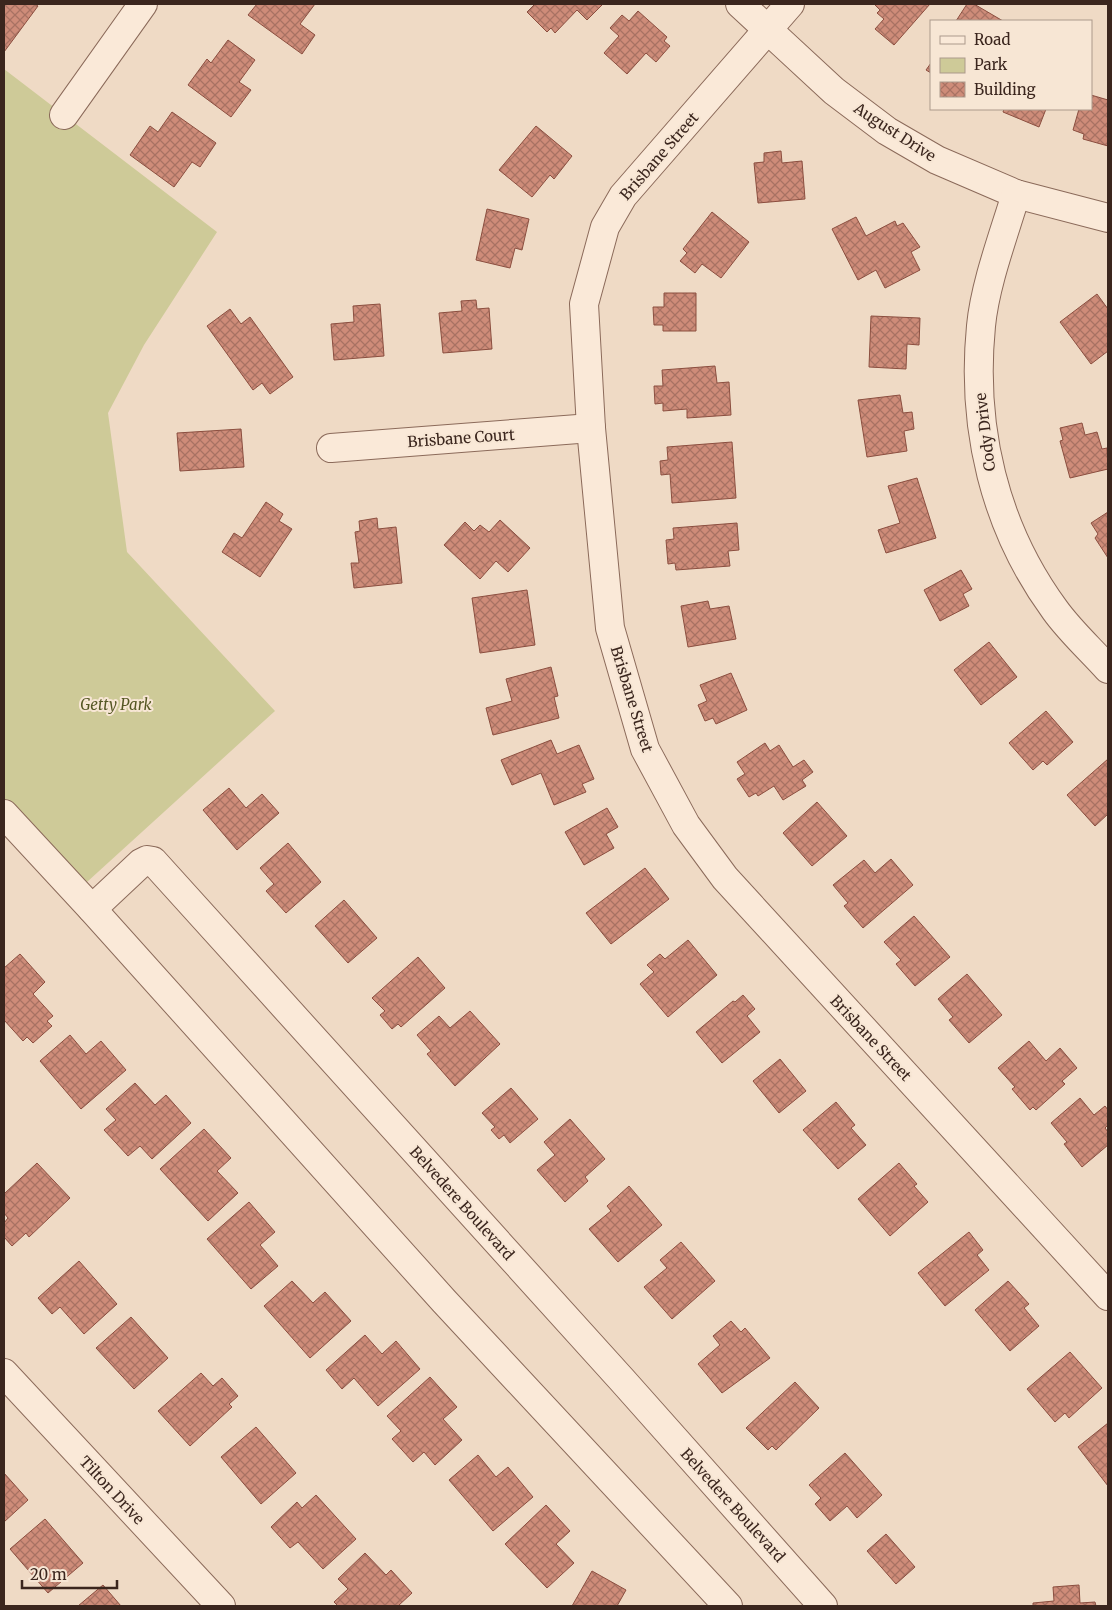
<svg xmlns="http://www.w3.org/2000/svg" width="1112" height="1610" font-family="Merriweather,serif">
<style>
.park{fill:#ceca98}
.building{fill:url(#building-cross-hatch);stroke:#8b4e3f}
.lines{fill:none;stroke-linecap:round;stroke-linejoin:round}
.minor-casing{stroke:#8b6a5a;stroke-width:30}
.minor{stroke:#fae9d8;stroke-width:28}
.labels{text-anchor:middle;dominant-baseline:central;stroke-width:4;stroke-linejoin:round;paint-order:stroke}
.street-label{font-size:15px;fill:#3b261e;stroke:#f7e6d4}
.park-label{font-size:15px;font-style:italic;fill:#555724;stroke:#f7e6d4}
</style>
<defs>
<pattern id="building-cross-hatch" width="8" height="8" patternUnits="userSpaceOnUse" patternTransform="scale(1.25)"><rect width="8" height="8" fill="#ce8c79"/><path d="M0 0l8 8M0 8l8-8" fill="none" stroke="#a87263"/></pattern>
</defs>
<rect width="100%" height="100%" fill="#efdac5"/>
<polygon class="park" points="4,69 217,232 144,345 108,413 127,552 275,711 76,892 4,814"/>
<g class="building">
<polygon points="4,4 35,4 38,6 4,52"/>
<polygon points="257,4 315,4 300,24 315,35 302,54 248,15"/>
<polygon points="535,4 603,4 587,20 577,10 555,33 551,28 547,32 527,12"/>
<polygon points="874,4 930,4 894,45 875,29 884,19 877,13 880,10"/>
<polygon points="967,4 974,4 1003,21 956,21"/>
<polygon points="638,11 667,37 664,41 670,46 656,62 646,53 627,74 604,53 619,36 610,28 622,15 629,21"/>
<polygon points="228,40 255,60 239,82 251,90 231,117 188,85 207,59 211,63"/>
<polygon points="931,63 931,73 926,70"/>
<polygon points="1091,95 1108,100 1108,146 1083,139 1084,134 1073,130 1079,109 1091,109"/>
<polygon points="1004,109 1046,109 1039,127 1003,112"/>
<polygon points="172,112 216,143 200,167 192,162 174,187 130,155 150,126 158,132"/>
<polygon points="536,126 572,156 554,179 550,175 532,197 499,170"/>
<polygon points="781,151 782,163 802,161 805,199 758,203 754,163 764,162 764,153"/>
<polygon points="487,209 529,219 522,250 515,248 510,268 476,260"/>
<polygon points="712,212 749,242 721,278 702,264 695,273 680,261 687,253 683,249"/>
<polygon points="856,217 866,236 895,221 897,226 903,223 920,247 911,252 920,270 885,288 876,270 858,280 832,229"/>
<polygon points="664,293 696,293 696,331 663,331 663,325 654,325 653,307 664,307"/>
<polygon points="1097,294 1108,309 1108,351 1091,364 1060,322"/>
<polygon points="476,300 477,309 489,308 492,349 443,353 439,313 462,311 461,301"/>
<polygon points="380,304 384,356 334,360 331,324 354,322 353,306"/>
<polygon points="230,309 241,324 250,317 293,377 270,394 262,383 253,390 207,326"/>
<polygon points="871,316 920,318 919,345 907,344 906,369 869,367"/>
<polygon points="715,366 717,383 729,382 731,415 687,418 687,409 663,411 663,403 655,404 654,386 663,386 662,370"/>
<polygon points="900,395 903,413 912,412 914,429 904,431 907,451 867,457 858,400"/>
<polygon points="1082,423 1085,435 1097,432 1102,449 1107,448 1108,469 1070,478 1060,441 1063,440 1060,428"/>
<polygon points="241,429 244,467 180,471 177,433"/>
<polygon points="732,442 736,498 672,503 670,474 661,475 660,461 668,460 667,447"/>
<polygon points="917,478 936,538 886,553 878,530 900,523 888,486"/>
<polygon points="266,502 283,514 279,521 292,529 260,577 222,552 234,533 242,538"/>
<polygon points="1108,512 1108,558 1095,538 1098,534 1091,523"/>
<polygon points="377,518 378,529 396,527 402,583 354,588 351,563 359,563 355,532 360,531 359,521"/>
<polygon points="500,520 530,548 508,572 496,561 480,579 444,545 465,522 474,531 480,525 489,532"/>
<polygon points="737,523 739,550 728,551 730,566 676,570 675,563 668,564 666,540 674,539 673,528"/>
<polygon points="961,570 972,589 963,594 969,606 940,621 924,590"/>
<polygon points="527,590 535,645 480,653 472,598"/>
<polygon points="708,601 710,609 729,606 736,639 688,647 681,606"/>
<polygon points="989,642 1017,677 981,705 954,670"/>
<polygon points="551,667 558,696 554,697 559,718 493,735 486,708 512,701 506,679"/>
<polygon points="731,673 747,710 716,724 713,718 705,721 698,705 707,701 700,685"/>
<polygon points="1046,711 1073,742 1047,765 1043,761 1033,770 1009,743"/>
<polygon points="551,740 557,754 579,745 594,779 582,784 586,792 554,805 541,773 512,785 501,760"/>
<polygon points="765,743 770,751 779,745 793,767 804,760 813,772 802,780 806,786 783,800 774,786 758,796 756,793 749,797 737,779 745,774 737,762"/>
<polygon points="1108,759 1108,814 1095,826 1067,795"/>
<polygon points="229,788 246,808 262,794 279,813 237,850 203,810"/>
<polygon points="817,802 847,836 812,866 783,833"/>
<polygon points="607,808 618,827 606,834 614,848 584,865 565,832"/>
<polygon points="288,843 321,882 286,913 266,891 274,884 260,868"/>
<polygon points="891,859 913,885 863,928 844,906 848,903 833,885 864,860 875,873"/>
<polygon points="645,868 669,899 611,944 586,913"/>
<polygon points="344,900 377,938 348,963 315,926"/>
<polygon points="914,916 950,957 915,986 896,964 901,960 884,942"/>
<polygon points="688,940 717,975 668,1017 640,984 654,972 647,965 660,954 665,959"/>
<polygon points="20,954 45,982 33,994 53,1016 47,1021 52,1026 33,1043 27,1037 23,1041 4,1020 4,968"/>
<polygon points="418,957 445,988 401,1027 398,1024 392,1029 380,1015 385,1011 372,998"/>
<polygon points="967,974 1002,1015 969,1043 949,1020 953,1017 938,999"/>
<polygon points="743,995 755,1009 747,1016 760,1032 722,1063 696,1032 733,1001 735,1002"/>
<polygon points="470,1011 500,1044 455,1086 427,1054 431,1051 417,1035 439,1016 450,1028"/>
<polygon points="70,1035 86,1054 101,1041 126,1070 81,1109 40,1061"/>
<polygon points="1029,1041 1046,1061 1060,1048 1077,1068 1062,1081 1065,1084 1036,1110 1033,1107 1030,1110 1012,1089 1015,1087 998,1068"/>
<polygon points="780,1059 806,1091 779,1113 753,1081"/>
<polygon points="135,1083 155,1105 166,1095 191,1123 152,1159 140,1146 128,1156 104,1130 116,1120 106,1109"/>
<polygon points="511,1088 538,1119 510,1143 504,1135 499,1139 491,1130 495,1127 482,1113"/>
<polygon points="1080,1098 1094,1115 1105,1106 1108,1110 1108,1125 1105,1128 1108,1132 1108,1145 1082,1167 1064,1144 1067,1142 1051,1123"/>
<polygon points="836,1102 855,1125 851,1128 866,1145 838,1169 803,1130"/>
<polygon points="570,1119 605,1159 585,1177 588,1181 565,1202 537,1170 555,1155 544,1142"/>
<polygon points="204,1129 231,1158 217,1171 238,1193 208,1221 160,1169"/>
<polygon points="37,1163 70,1198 29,1237 26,1233 12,1246 4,1237 4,1223 8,1218 4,1213 4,1194"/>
<polygon points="899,1163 917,1184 914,1186 928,1202 890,1236 858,1199"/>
<polygon points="629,1186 662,1225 618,1262 589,1229 611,1211 607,1206"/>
<polygon points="249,1202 275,1232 260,1245 278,1266 251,1289 207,1239"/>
<polygon points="969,1232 983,1250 977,1255 989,1270 945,1306 918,1273"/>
<polygon points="681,1242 715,1281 672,1319 644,1287 667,1268 660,1260"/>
<polygon points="79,1261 117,1304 84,1334 60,1307 52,1314 38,1298"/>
<polygon points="292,1281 313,1303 325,1292 351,1321 310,1358 264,1306"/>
<polygon points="1008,1281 1029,1304 1024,1308 1039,1326 1010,1351 975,1310"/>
<polygon points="131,1317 168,1358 134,1389 96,1348"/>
<polygon points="731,1321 741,1332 745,1328 770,1358 722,1393 698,1364 720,1345 713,1336"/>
<polygon points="365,1335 382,1354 396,1341 420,1369 378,1406 354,1378 342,1389 326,1370"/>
<polygon points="1070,1352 1102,1388 1069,1418 1065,1413 1055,1422 1027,1389"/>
<polygon points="201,1373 213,1386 222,1378 238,1396 229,1404 232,1407 190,1446 158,1411"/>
<polygon points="430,1377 457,1407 443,1419 462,1440 435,1465 424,1452 413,1462 392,1439 401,1431 387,1416"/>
<polygon points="795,1382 819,1408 776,1450 772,1446 768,1450 746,1428"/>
<polygon points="1108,1423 1108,1486 1078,1447"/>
<polygon points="256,1427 296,1473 261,1504 221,1457"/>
<polygon points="845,1453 882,1495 857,1518 847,1506 830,1521 815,1504 821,1498 809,1485"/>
<polygon points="478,1455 496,1477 508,1467 533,1497 493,1531 449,1480"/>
<polygon points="4,1473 28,1500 4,1522"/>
<polygon points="316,1495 356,1539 323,1569 298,1542 290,1548 271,1527 297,1502 302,1508"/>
<polygon points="546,1505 570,1531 556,1544 574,1563 547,1588 505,1544"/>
<polygon points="45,1519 83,1563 48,1593 10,1549"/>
<polygon points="886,1534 915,1567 896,1584 867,1551"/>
<polygon points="365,1553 386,1575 391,1570 412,1593 398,1606 338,1606 334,1602 348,1589 338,1579"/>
<polygon points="592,1571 626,1590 617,1606 572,1606"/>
<polygon points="103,1585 121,1606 78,1606"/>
<polygon points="1079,1585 1080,1603 1095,1602 1096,1606 1033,1606 1033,1603 1054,1601 1053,1587"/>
</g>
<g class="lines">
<defs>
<g id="minor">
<polyline points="740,4 834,91 887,131 937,160 1016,194 1108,218"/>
<polyline points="790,4 623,196 605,227 584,304 591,428 610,628 645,749 686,825 725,878 1108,1296"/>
<polyline points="64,115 143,4"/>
<path d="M1016,194C1004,234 985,284 981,326C971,427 994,527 1055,610C1070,631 1091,650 1108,669"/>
<polyline points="331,448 591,428"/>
<polyline points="4,814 92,909 444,1301 728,1606"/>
<polyline points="92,909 141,863 147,860 153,861 623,1381 823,1606"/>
<polyline points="4,1373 221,1606"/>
</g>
</defs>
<use href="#minor" class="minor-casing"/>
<use href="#minor" class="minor"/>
</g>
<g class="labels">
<g class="street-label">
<text transform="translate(895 132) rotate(33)">August Drive</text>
<text transform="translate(659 156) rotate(-49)">Brisbane Street</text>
<text transform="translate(985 432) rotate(-97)">Cody Drive</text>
<text transform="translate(461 438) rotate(-4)">Brisbane Court</text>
<text transform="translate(632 699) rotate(73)">Brisbane Street</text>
<text transform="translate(871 1038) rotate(47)">Brisbane Street</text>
<text transform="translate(462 1203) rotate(48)">Belvedere Boulevard</text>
<text transform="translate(112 1490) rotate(47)">Tilton Drive</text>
<text transform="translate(733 1505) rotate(48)">Belvedere Boulevard</text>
</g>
<g class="park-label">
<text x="116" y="704">Getty Park</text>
</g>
</g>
<rect width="1112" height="1610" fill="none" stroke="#3b261e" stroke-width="10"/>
<rect x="930" y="20" width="162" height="90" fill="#f7e6d4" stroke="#ac998b"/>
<rect x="940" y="36" width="25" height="8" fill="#fae9d8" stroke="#ac998b"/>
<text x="974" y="45" font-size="15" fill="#3b261e">Road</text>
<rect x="940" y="58" width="25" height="15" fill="#ceca98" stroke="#ac998b"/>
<text x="974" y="70" font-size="15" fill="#3b261e">Park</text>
<rect x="940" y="82" width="25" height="15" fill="url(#building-cross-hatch)" stroke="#ac998b"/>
<text x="974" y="95" font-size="15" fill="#3b261e">Building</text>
<path d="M22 1580v8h95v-8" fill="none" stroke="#3b261e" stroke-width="2.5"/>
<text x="30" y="1580" font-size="15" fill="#3b261e" stroke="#f7e6d4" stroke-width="4" paint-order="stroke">20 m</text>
</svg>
